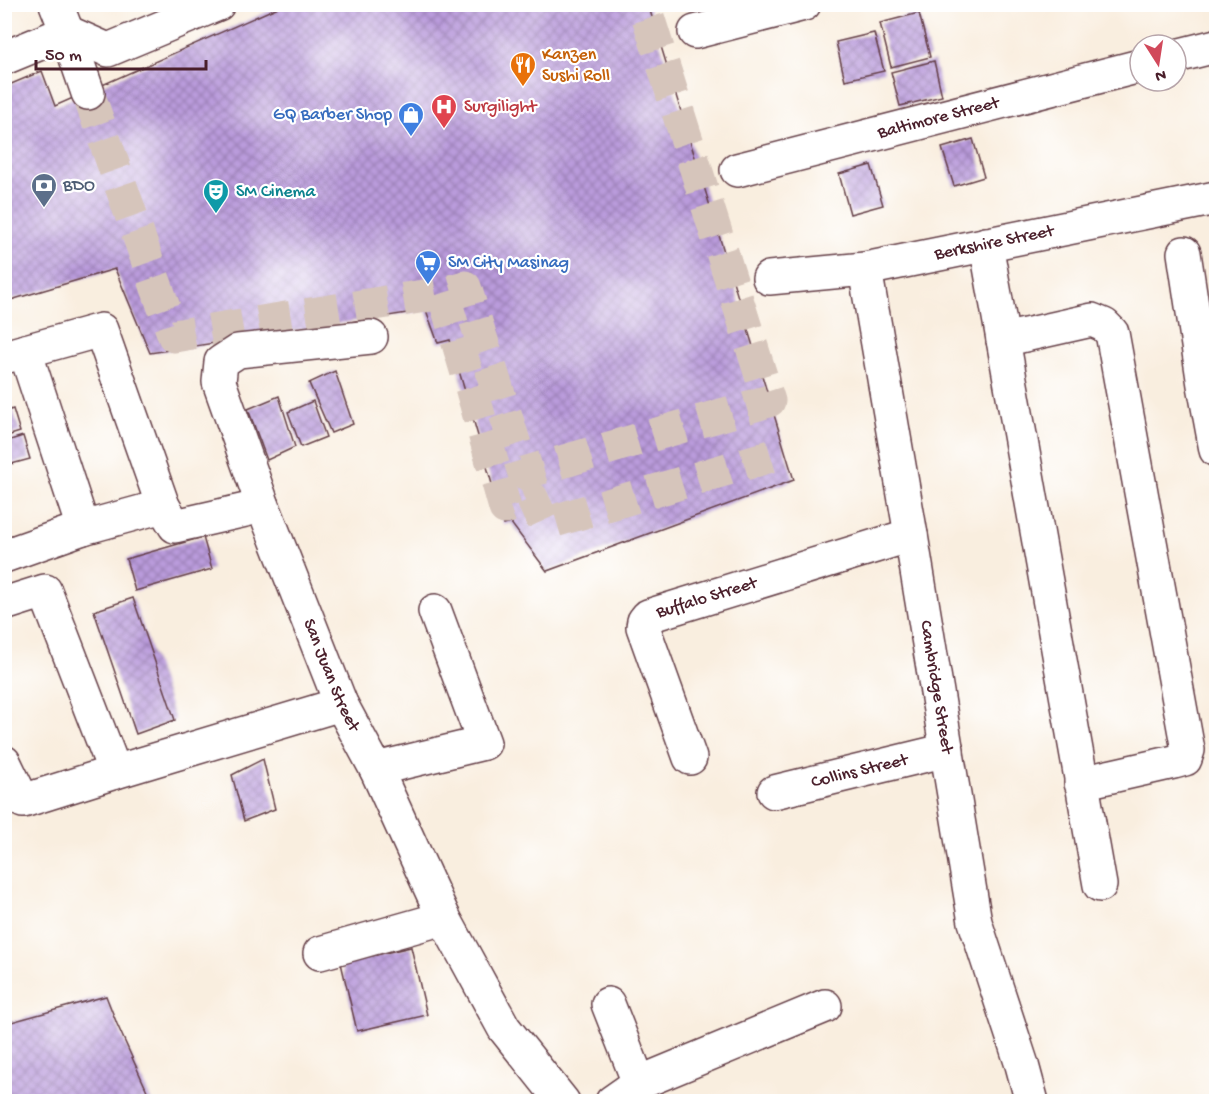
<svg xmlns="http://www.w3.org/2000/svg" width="1221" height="1106" font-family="'Gochi Hand',sans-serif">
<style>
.building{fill:url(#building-cross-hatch)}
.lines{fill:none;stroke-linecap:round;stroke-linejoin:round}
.minor-tunnel{stroke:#d6c5bb;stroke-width:33;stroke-dasharray:33 16;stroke-linecap:butt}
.minor-casing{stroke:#643e46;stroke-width:36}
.minor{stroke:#fff;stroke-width:33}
.labels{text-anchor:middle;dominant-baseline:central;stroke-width:4.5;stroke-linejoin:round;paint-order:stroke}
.food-label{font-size:18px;fill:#c56008;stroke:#fff;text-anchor:start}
.health-label{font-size:18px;fill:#be3a42;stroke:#fff;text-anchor:start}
.shop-label{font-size:18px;fill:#366cbe;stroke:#fff;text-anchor:end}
.street-label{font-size:18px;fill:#4a1f2b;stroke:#fff}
.service-label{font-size:18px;fill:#4e5e75;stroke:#fff;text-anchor:start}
.culture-label{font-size:18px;fill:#0d838f;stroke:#fff;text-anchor:start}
</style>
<defs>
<pattern id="building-cross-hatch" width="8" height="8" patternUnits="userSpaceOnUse" patternTransform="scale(1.5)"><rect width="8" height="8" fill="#ba9bdc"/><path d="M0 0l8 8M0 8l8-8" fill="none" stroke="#997eb3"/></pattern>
</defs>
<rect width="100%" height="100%" fill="#fff"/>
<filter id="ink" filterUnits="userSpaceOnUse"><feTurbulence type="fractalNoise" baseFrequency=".0167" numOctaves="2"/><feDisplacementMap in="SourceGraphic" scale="12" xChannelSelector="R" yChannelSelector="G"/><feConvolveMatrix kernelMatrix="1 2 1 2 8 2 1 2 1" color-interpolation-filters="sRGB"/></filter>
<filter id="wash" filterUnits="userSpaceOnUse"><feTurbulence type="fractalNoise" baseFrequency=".008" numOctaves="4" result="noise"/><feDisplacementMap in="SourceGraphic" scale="24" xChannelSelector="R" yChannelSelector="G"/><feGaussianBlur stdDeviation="1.35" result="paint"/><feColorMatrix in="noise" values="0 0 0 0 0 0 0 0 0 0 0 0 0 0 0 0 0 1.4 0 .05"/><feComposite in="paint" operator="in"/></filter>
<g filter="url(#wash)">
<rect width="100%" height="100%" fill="#f9eedf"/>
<g id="blocks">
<g class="building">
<polygon points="285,4 648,4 794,480 547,571 511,523 504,525 450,340 438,343 426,310 150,353 115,269 4,302 4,87 42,71 55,106"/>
<polygon points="919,13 930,57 891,67 880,23"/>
<polygon points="874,33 884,71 845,80 836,42"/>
<polygon points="934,61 942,96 900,106 891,72"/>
<polygon points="973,139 984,177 954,186 942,148"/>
<polygon points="871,165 883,205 850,214 839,174"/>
<polygon points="335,371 353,424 331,433 309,383"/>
<polygon points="279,396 295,447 267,460 248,409"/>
<polygon points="313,401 326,437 301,447 288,412"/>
<polygon points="13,409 20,432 4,437 4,412"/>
<polygon points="23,436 30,459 4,466 4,442"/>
<polygon points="203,537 212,569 135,591 126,559"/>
<polygon points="133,598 175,720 136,734 94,611"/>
<polygon points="263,759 275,809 244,821 232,775"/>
<polygon points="411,947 427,1015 357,1031 341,963"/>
<polygon points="106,996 117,1024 152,1102 4,1102 4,1024"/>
</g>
</g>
</g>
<g filter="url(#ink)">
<use href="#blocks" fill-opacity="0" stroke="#643e46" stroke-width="1.5"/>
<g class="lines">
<g class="minor-tunnel">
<polyline points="88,93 174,336 443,293 465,287 524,473 769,401 644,4"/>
<polyline points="443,293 471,387 505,508 532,498 544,524 771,456"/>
</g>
<defs>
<g id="minor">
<polyline points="56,4 67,32 88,93"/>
<polyline points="695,32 804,4"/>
<polyline points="1176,56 1216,46"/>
<polyline points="4,58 67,32 108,50 218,4"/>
<path id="s1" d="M737,170L1140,66"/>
<polyline points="986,244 1100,885"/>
<polyline points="1184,253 1204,385 1216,450"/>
<path id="s2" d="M865,269L911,535L975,922L1022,1065L1032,1102"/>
<path id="s3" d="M769,278L865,269L1216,198"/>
<path id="s4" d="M371,337L238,351L221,362L219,382L263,506L341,704L376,769L444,918L504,1028L563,1102"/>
<polyline points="1003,340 1092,320 1104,325 1112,333 1188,750 1185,759 1174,762 1081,783"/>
<polyline points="25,351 83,528"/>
<polyline points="4,357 101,330 163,506 175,526 263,506"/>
<polyline points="4,556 83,528 163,506"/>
<polyline points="4,604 45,591 115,772"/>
<path id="s5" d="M690,758L643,627L644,621L648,616L911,535"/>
<polyline points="4,762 23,801 115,772 341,704"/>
<polyline points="376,769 484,743 435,611"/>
<path id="s6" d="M774,792L947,750"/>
<polyline points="320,953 444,918"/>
<polyline points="608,1004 639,1083"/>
<polyline points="612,1102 639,1083 825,1006"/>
</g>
</defs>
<use href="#minor" class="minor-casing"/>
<use href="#minor" class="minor"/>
</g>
</g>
<defs>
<symbol id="restaurant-pin" viewBox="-11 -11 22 30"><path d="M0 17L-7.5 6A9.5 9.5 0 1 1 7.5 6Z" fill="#e8710a" stroke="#fff"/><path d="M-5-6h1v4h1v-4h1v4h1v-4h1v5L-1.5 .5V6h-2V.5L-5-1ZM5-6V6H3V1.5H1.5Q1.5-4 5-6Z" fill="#fff"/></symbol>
<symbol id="hospital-pin" viewBox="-11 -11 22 30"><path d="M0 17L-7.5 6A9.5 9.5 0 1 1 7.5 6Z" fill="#e0444e" stroke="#fff"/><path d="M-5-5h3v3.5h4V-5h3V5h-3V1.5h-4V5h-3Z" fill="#fff"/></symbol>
<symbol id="shop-pin" viewBox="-11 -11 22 30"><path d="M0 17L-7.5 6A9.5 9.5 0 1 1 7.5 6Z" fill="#3f7fe0" stroke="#fff"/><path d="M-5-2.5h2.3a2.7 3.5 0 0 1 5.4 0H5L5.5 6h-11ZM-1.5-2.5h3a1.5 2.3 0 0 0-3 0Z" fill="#fff"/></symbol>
<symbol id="bank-pin" viewBox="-11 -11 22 30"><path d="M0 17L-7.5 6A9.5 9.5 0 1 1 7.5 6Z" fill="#5c6f8a" stroke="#fff"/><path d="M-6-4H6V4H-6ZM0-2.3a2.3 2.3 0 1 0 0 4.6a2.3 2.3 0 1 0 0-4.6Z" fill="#fff"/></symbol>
<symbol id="theatre-pin" viewBox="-11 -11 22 30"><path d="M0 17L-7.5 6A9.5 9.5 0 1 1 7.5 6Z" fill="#0f9aa8" stroke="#fff"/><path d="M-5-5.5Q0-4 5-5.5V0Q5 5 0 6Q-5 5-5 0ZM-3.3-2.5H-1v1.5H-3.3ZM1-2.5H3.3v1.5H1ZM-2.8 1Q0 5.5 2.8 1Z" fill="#fff"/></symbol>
<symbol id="supermarket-pin" viewBox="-11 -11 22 30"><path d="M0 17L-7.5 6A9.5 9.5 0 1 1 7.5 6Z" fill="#3f7fe0" stroke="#fff"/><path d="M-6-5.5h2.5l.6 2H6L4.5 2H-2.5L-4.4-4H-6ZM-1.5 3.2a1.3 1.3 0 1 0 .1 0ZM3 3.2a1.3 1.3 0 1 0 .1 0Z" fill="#fff"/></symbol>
</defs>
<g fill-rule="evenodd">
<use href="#restaurant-pin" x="508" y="50" width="30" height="40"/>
<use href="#hospital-pin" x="429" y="92" width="30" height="40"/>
<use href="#shop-pin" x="396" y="100" width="30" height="40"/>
<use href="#bank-pin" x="29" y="171" width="30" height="40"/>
<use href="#theatre-pin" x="201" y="177" width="30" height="40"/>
<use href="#supermarket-pin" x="413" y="248" width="30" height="40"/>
</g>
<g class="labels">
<g class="food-label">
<text x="542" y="55">Kanzen<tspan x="542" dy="21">Sushi Roll</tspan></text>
</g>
<g class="health-label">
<text x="464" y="107">Surgilight</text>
</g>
<g class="shop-label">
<text x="392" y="115">GQ Barber Shop</text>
<text x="448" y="263" text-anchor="start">SM City Masinag</text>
</g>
<g class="street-label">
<text stroke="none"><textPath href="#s1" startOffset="208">Baltimore Street</textPath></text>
<text stroke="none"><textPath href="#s3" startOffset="228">Berkshire Street</textPath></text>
<text stroke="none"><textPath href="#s5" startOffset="213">Buffalo Street</textPath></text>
<text stroke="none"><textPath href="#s4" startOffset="488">San Juan Street</textPath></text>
<text stroke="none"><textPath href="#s2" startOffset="424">Cambridge Street</textPath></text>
<text stroke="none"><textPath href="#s6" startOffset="88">Collins Street</textPath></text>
</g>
<g class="service-label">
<text x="63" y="186">BDO</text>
</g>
<g class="culture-label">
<text x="236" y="192">SM Cinema</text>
</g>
</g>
<rect width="1221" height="1106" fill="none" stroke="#fff" stroke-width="24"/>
<g transform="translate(1158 63) rotate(168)"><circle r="28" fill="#ffffff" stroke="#b7a5aa" stroke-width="1.5"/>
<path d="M0-4.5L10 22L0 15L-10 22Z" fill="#d1495b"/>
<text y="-9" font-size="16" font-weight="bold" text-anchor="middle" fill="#4a1f2b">N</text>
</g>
<path d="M36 60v9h170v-9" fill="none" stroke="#4a1f2b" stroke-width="3"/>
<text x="45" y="60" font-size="18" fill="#4a1f2b" stroke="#ffffff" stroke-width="4.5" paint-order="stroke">50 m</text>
</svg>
